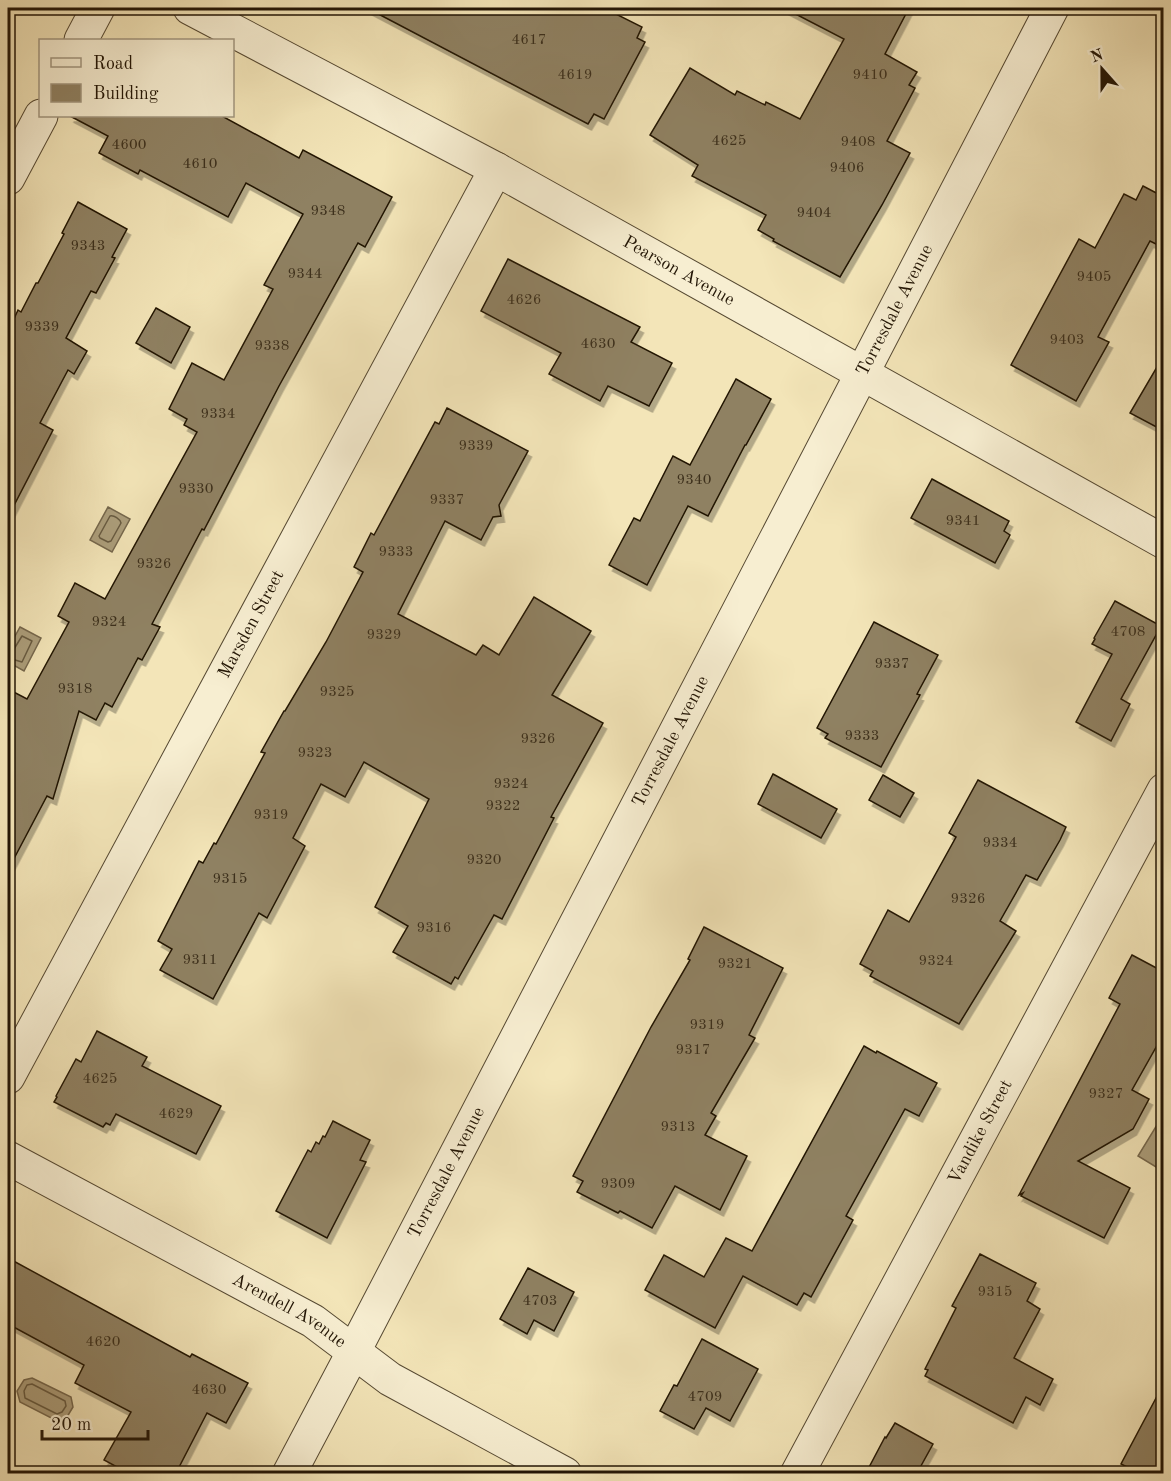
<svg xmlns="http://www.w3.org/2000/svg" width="1171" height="1481" font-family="'Old Standard TT',serif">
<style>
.water{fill:#ac9e7b;stroke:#75674c;stroke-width:1.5}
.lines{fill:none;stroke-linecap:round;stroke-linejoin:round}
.shore{stroke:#675a40;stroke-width:1.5}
.building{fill:#8f8162;stroke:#221505;stroke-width:1.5;filter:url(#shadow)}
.minor-casing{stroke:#564932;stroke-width:35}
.minor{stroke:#f7eed1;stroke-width:33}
.labels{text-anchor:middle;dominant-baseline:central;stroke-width:4.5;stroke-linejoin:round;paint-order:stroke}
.number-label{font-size:15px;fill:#3d301c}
.street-label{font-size:18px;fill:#221505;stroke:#f7eed1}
</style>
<defs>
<filter id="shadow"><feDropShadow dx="3.5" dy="6" stdDeviation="0" flood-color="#0004"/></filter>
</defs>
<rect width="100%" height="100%" fill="#f3e5b8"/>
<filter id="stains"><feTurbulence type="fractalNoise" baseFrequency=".00333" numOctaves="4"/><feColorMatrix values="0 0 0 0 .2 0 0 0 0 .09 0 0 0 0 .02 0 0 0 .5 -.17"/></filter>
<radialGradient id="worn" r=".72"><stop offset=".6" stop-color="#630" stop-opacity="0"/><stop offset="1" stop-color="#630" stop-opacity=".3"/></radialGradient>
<g class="water">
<polygon points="108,507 130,519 112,552 90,540"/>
<polygon points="20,627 41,638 24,671 8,662 8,649"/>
<polygon points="1163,1115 1164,1166 1161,1170 1138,1156"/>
<polygon points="32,1378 71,1397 73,1407 67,1417 59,1422 20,1402 17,1391 24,1380"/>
</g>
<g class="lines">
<g class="shore">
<path d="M110,516C114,515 120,519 121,523L111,541L108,542L100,538L99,536Z"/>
<polyline points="8,651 14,649 22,636 32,641 22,662 8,658"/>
<polygon points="32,1384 65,1401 66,1406 62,1412 57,1414 25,1398 24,1391 27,1385"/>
</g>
</g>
<g class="building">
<polygon points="367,8 604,8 642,27 637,38 645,42 604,119 594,114 588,124"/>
<polygon points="784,8 909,8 885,54 917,72 909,85 915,88 887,141 910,153 882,205 840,277 773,241 774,239 758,230 766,215 692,176 698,165 650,135 690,68 735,95 737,91 765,105 766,102 800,119 844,39"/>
<polygon points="70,116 222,116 299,158 303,150 392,197 365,247 358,243 279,386 204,530 202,529 152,624 160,627 142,660 138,658 112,707 105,703 96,720 79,711 53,799 47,796 8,870 8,689 27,699 69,622 58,616 75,583 105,599 197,432 184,425 187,419 169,409 192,363 224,380 273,289 264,285 303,214 246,183 228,217 140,170 138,174 99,153 108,136"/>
<polygon points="1143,186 1164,197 1164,248 1150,241 1098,337 1109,342 1076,401 1011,365 1079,239 1095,248 1124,194 1136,200"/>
<polygon points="78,202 127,229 112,257 115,258 96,293 91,291 66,338 87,351 74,374 68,370 40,423 53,430 8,517 8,332 18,310 21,312 36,283 38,283 64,234 62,233"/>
<polygon points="508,259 640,327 631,342 672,363 649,406 608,386 600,401 549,374 561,353 481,311"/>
<polygon points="156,308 190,327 171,363 136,343"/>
<polygon points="1164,355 1164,431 1130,413"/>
<polygon points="736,379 771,399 746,445 745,445 708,516 688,506 647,585 609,565 634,518 640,521 673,456 690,465"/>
<polygon points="447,408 528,451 499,505 501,516 493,517 481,540 445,521 398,614 476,655 483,645 499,655 534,597 591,631 552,695 603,723 551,817 554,818 502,919 494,915 458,979 455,977 451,984 393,952 408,926 375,907 429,799 364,762 345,797 321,784 293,838 305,846 267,918 259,913 213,999 160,970 172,949 158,941 199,861 203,863 214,843 216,844 265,753 261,752 284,711 285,711 326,642 363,572 354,567 371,533 374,535 435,422 439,424"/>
<polygon points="932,479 1009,521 1004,531 1010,535 995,563 911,518"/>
<polygon points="1115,601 1161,626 1121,699 1130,704 1111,741 1076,722 1112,654 1092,644 1095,639 1094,638"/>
<polygon points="874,622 938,655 917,694 920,695 881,767 825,738 828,734 817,728"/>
<polygon points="773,774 837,809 821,838 758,804"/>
<polygon points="883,775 914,793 900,817 869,800"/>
<polygon points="978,780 1066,827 1060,840 1037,880 1026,875 1000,921 1016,931 959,1024 870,976 873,971 860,964 888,910 909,922 956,837 949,833"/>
<polygon points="704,927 783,968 749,1035 755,1038 711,1113 716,1116 705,1135 747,1156 720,1210 675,1186 652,1228 620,1211 618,1213 577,1192 583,1181 573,1176 651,1027 690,960 688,959"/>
<polygon points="1132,955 1164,972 1164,1033 1132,1090 1149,1099 1133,1129 1078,1161 1130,1188 1104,1238 1021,1196 1023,1193 1019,1195 1120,1004 1109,998"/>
<polygon points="97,1031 147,1057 142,1066 221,1106 196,1154 116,1114 110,1125 106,1123 103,1127 54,1102 57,1097 56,1096 76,1059 81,1062"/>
<polygon points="864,1046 876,1053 877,1051 937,1083 919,1116 905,1109 846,1216 853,1220 811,1297 804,1293 797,1305 743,1276 715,1328 645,1290 664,1255 704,1277 726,1238 752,1251"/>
<polygon points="333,1121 370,1140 360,1160 366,1162 327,1238 276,1211 308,1150 311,1152 316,1142 319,1144 323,1136 325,1137"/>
<polygon points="980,1254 1036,1283 1027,1301 1040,1309 1014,1358 1053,1379 1040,1405 1026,1397 1013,1423 925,1376 928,1370 925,1369 956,1308 952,1306"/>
<polygon points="8,1258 190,1357 192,1354 248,1383 226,1423 207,1413 176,1473 128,1473 104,1460 131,1412 75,1383 84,1365 8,1324"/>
<polygon points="528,1268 574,1292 554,1331 534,1320 527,1334 500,1319"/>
<polygon points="702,1339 758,1369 730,1421 706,1408 694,1429 660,1411 674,1385 677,1386"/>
<polygon points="1164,1383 1164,1473 1139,1473 1121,1464"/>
<polygon points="895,1423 933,1444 917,1473 866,1473 885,1437 886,1438"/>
</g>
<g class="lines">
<defs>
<g id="minor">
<path id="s1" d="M190,8L496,169L1164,542"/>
<polyline points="81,40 98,8"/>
<polyline points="8,178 41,116"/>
<path id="s2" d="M8,1077L496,169"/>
<path id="s3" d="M8,1158L313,1321L390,1379L565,1474"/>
<path id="s4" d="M289,1474L354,1351L1052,8"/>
<path id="s5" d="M797,1474L1164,790"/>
</g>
</defs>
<use href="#minor" class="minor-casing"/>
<use href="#minor" class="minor"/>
</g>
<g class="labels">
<g class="number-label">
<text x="529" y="40">4617</text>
<text x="575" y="75">4619</text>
<text x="870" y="75">9410</text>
<text x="729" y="141">4625</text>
<text x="858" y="142">9408</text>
<text x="129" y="145">4600</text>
<text x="200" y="164">4610</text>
<text x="847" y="168">9406</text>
<text x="328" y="211">9348</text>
<text x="814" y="213">9404</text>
<text x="88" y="246">9343</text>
<text x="305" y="274">9344</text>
<text x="1094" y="277">9405</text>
<text x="524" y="300">4626</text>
<text x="42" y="327">9339</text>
<text x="1067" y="340">9403</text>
<text x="598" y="344">4630</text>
<text x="272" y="346">9338</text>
<text x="218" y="414">9334</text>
<text x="476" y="446">9339</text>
<text x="694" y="480">9340</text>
<text x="196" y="489">9330</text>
<text x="447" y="500">9337</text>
<text x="963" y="521">9341</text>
<text x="396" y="552">9333</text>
<text x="154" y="564">9326</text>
<text x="109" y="622">9324</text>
<text x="1128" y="632">4708</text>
<text x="384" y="635">9329</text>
<text x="892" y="664">9337</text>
<text x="75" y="689">9318</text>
<text x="337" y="692">9325</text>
<text x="862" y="736">9333</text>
<text x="538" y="739">9326</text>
<text x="315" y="753">9323</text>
<text x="511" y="784">9324</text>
<text x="503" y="806">9322</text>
<text x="271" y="815">9319</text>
<text x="1000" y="843">9334</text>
<text x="484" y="860">9320</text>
<text x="230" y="879">9315</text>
<text x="968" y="899">9326</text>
<text x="434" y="928">9316</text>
<text x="200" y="960">9311</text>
<text x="936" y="961">9324</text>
<text x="735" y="964">9321</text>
<text x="707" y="1025">9319</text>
<text x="693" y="1050">9317</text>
<text x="100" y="1079">4625</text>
<text x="1106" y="1094">9327</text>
<text x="176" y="1114">4629</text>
<text x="678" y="1127">9313</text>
<text x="618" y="1184">9309</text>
<text x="995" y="1292">9315</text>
<text x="540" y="1301">4703</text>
<text x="103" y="1342">4620</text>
<text x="209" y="1390">4630</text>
<text x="705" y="1397">4709</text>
</g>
<g class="street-label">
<text stroke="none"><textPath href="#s1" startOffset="555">Pearson Avenue</textPath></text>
<text stroke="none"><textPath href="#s4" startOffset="1312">Torresdale Avenue</textPath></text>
<text stroke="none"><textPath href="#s2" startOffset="514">Marsden Street</textPath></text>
<text stroke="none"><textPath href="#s4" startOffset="826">Torresdale Avenue</textPath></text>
<text stroke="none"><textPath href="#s5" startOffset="388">Vandike Street</textPath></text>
<text stroke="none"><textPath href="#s4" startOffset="340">Torresdale Avenue</textPath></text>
<text stroke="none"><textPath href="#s3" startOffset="320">Arendell Avenue</textPath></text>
</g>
</g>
<rect width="1171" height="1481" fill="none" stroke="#f3e5b8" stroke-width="30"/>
<rect x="9" y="9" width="1153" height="1463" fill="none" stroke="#221505" stroke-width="3"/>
<rect x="15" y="15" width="1141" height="1451" fill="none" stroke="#221505" stroke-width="1.5"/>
<rect x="39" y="39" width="195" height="78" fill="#f7eed1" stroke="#a2977f" stroke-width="1.5"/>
<rect x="51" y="58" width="30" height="9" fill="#f7eed1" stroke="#a2977f" stroke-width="1.5"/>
<text x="93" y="69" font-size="18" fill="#221505">Road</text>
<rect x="51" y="84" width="30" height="18" fill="#8f8162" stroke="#a2977f" stroke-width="1.5"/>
<text x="93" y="99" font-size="18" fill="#221505">Building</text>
<g transform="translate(1102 69) rotate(339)" stroke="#f7eed1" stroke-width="4.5" paint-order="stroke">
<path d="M0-4.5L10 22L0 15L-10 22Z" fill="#221505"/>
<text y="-9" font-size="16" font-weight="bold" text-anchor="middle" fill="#221505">N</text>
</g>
<path d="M42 1430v9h106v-9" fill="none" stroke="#221505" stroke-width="3"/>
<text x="51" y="1430" font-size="18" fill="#221505" stroke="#f7eed1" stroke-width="4.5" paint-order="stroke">20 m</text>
<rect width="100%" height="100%" filter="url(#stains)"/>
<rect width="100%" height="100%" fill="url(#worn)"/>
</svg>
